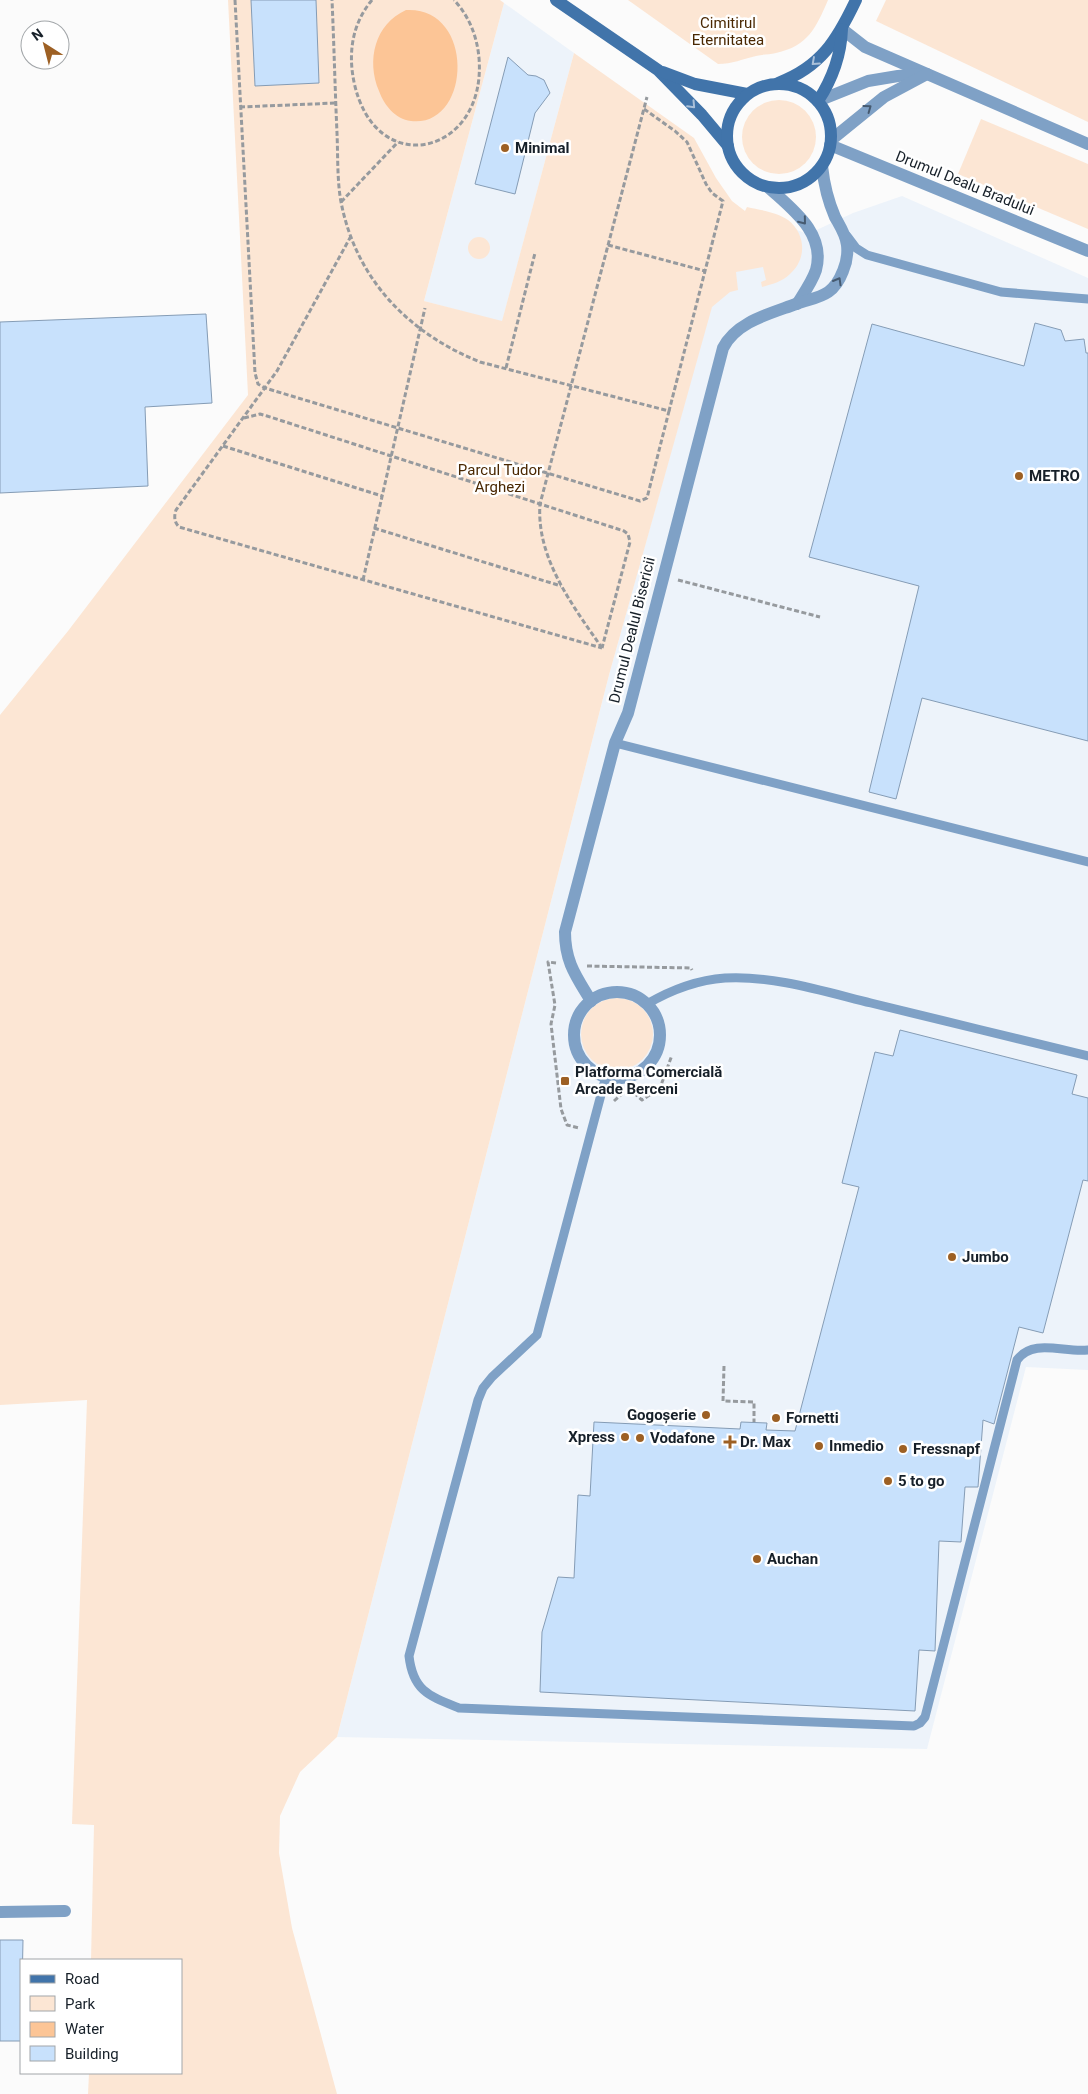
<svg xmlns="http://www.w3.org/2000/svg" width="1088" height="2094" font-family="Roboto,sans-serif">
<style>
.built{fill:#edf3fa}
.green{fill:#fce6d4}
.water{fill:#fcc596}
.building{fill:#c8e1fc;stroke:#859cb5}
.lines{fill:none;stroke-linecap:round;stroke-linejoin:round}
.path{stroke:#969a9e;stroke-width:3;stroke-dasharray:5 2.5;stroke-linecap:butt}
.lane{stroke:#7fa1c6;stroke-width:9}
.street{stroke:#7fa1c6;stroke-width:12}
.secondary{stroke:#4174aa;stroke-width:12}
.oneway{stroke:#aac0d9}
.oneway2{stroke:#465a70}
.poi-dot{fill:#9d6024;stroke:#fff;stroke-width:2}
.labels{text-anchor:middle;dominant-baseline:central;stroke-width:5;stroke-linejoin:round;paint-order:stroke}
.park-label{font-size:15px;fill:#4a2802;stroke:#fff}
.poi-label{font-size:15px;font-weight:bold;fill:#172029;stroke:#fff;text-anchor:start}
.street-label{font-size:15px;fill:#172029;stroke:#fff}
</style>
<rect width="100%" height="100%" fill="#fbfbfb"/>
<g class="built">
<polygon points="504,3 574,53 502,322 424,301"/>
<polygon points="902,196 1088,278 1088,1370 1026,1367 927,1749 337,1737 609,675 726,254 734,245 745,211 808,234 853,213"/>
</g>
<g class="green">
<path d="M228,0H500L504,3L424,301L502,321L574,53L694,138L716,178L732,201L745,211L747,207C760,210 777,212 788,220C806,234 807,259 790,274C782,282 772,284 762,287L761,282L766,280L763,267L736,272L738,290L730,292L712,307L609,675L337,1737L300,1772L280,1816L279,1853L292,1928L337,2094H88L89,2073H181V1960H91L94,1825L72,1824L87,1400L0,1405V715L68,631L248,395Z"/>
<path d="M628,0H828C816,28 808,46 776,53C769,55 763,54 756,56C743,59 732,64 718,64Z"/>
<polygon points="886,0 1088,0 1088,122 876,21"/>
<circle cx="779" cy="137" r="37"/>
<polygon points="981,119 1088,164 1088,229 958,174"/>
<circle cx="479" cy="248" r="11"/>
<circle cx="617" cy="1034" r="36"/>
</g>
<path class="water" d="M406,10C476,6 472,128 411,121C395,119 384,105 379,91C366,60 375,24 406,10Z"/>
<g class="building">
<polygon points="251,0 316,0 319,83 255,86"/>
<polygon points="508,57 528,75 536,76 544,80 550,93 535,113 515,194 475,184"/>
<polygon points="206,314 212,403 145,407 148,486 0,493 0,322"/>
<polygon points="1035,323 1061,330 1065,341 1084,339 1086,353 1088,353 1088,741 922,698 896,799 869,792 919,586 809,557 872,324 1024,366"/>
<polygon points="900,1030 1077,1075 1072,1094 1088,1098 1088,1181 1083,1180 1043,1333 1019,1327 994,1424 983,1420 978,1487 965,1487 961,1542 939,1541 935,1651 919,1650 915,1711 540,1692 542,1632 558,1577 574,1578 578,1495 590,1496 594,1422 740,1429 741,1422 767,1423 766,1430 795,1431 859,1187 842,1183 875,1052 893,1056"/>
<polygon points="0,1940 23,1940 21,2041 0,2041"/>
</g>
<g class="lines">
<g class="path">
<path d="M235,0L255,373L258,384L265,388L640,501L647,498L669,411L480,362C408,333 356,279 341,202C337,180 338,156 337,133C335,89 334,44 332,0"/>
<path d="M372,0C352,24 348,53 354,82C375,182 487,155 479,58C477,36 469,16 454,0"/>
<polyline points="240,107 336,103"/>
<polyline points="644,109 675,131 687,142 706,184 712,193 723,201 669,411"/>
<polyline points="341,202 398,142"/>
<path d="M351,236L277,371L176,510C174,516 174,522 179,527L602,648"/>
<polyline points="608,245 705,271"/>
<polyline points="506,368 535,253"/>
<polyline points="244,418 260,414 267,416 624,531 628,534 630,542 602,648"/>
<polyline points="223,446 382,496"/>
<polyline points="374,528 561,586"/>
<polyline points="363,580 425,308"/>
<polyline points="678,580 820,617"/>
<path d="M602,648C573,606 536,558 540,504L647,97"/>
<polyline points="556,963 548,962 555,1005 551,1024 561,1109 567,1125 579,1128"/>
<polyline points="587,966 691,968 692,970"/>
<polyline points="614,1101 623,1093 635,1094 642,1100 660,1088 672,1055"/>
<polyline points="724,1366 723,1401 754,1402 754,1422"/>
</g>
<g class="lane">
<polyline points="847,236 856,248 867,255 1001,292 1088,299"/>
<polyline points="615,743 1088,862"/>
<path d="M647,1004C671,990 697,980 725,978C772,975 826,992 871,1003C943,1021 1016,1038 1088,1056"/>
<path d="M606,1076L537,1335L492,1377L483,1388L478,1400L409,1656C413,1691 429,1696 459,1708L914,1726L920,1723L925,1717L1017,1360C1033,1338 1064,1353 1088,1350"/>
</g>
<g class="street">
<polyline points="842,29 865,47 1088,144"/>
<polyline points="818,101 868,81 898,76 922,74"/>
<polyline points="831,140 884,97 927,74"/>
<polyline points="830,145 1088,251"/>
<path d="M768,187C792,209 826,233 816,270C812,282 804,293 797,304"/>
<circle cx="617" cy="1035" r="43"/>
<path d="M591,1001C576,976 565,962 565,932L615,743L628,713L723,348C736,322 769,314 796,304C819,296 833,297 843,271C846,264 848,254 847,245C846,235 840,226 835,217C828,201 824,184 822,166"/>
<polyline points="0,1912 65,1911"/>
</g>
<g class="secondary">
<polyline points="556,0 658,70 702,115 728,146"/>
<polyline points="663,72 695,84 747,94"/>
<path d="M778,83C821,67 837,40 856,0"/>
<circle cx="779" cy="136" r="52"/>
<path d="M818,101C833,78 841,56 842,29"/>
</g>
</g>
<defs><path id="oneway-chevron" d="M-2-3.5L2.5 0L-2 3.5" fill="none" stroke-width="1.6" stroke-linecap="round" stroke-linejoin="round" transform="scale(1.25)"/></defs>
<g class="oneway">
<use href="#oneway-chevron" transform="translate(815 62) rotate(138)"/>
<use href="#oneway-chevron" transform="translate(692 105) rotate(47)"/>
</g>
<g class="oneway2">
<use href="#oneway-chevron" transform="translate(868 108) rotate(-36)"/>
<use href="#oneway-chevron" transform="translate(803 221) rotate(51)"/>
<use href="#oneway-chevron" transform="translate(838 281) rotate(-60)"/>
</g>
<g class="poi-dot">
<circle cx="505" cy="148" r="5"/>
<circle cx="1019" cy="476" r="5"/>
<rect x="560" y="1076" width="10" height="10" rx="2.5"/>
<circle cx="952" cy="1257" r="5"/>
<circle cx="706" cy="1415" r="5"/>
<circle cx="776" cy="1418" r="5"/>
<circle cx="625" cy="1437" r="5"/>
<circle cx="640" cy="1438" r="5"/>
<path d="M727.5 1434.5h5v5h5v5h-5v5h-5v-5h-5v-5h5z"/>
<circle cx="819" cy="1446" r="5"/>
<circle cx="903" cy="1449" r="5"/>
<circle cx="888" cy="1481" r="5"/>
<circle cx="757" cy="1559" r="5"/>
</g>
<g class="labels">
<g class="park-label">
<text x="728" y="23">Cimitirul<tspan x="728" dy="17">Eternitatea</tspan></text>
<text x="500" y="470">Parcul Tudor<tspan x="500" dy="17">Arghezi</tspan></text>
</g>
<g class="poi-label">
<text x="515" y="148">Minimal</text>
<text x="1029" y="476">METRO</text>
<text x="575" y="1072">Platforma Comercială<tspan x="575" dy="17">Arcade Berceni</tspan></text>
<text x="962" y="1257">Jumbo</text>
<text x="696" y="1415" text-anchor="end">Gogoșerie</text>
<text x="786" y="1418">Fornetti</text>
<text x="615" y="1437" text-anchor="end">Xpress</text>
<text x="650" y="1438">Vodafone</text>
<text x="740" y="1442">Dr. Max</text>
<text x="829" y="1446">Inmedio</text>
<text x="913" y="1449">Fressnapf</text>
<text x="898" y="1481">5 to go</text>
<text x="767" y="1559">Auchan</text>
</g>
<g class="street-label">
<text transform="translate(965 183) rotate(22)">Drumul Dealu Bradului</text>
<text transform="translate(632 630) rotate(-76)">Drumul Dealul Bisericii</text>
</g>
</g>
<rect x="20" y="1959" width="162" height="115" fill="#ffffff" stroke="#a2a6a9"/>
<rect x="30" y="1975" width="25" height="8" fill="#4174aa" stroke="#a2a6a9"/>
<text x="65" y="1984" font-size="15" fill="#172029">Road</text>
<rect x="30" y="1996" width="25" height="15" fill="#fce6d4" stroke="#a2a6a9"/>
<text x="65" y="2009" font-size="15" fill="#172029">Park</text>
<rect x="30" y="2022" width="25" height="15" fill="#fcc596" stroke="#a2a6a9"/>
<text x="65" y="2034" font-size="15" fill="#172029">Water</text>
<rect x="30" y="2046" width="25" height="15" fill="#c8e1fc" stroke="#a2a6a9"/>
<text x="65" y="2059" font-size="15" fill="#172029">Building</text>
<g transform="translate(45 45) rotate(324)"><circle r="24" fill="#ffffff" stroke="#a2a6a9"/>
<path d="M0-4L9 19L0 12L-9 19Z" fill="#9d6024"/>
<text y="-8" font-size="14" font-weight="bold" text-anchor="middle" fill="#172029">N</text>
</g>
</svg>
